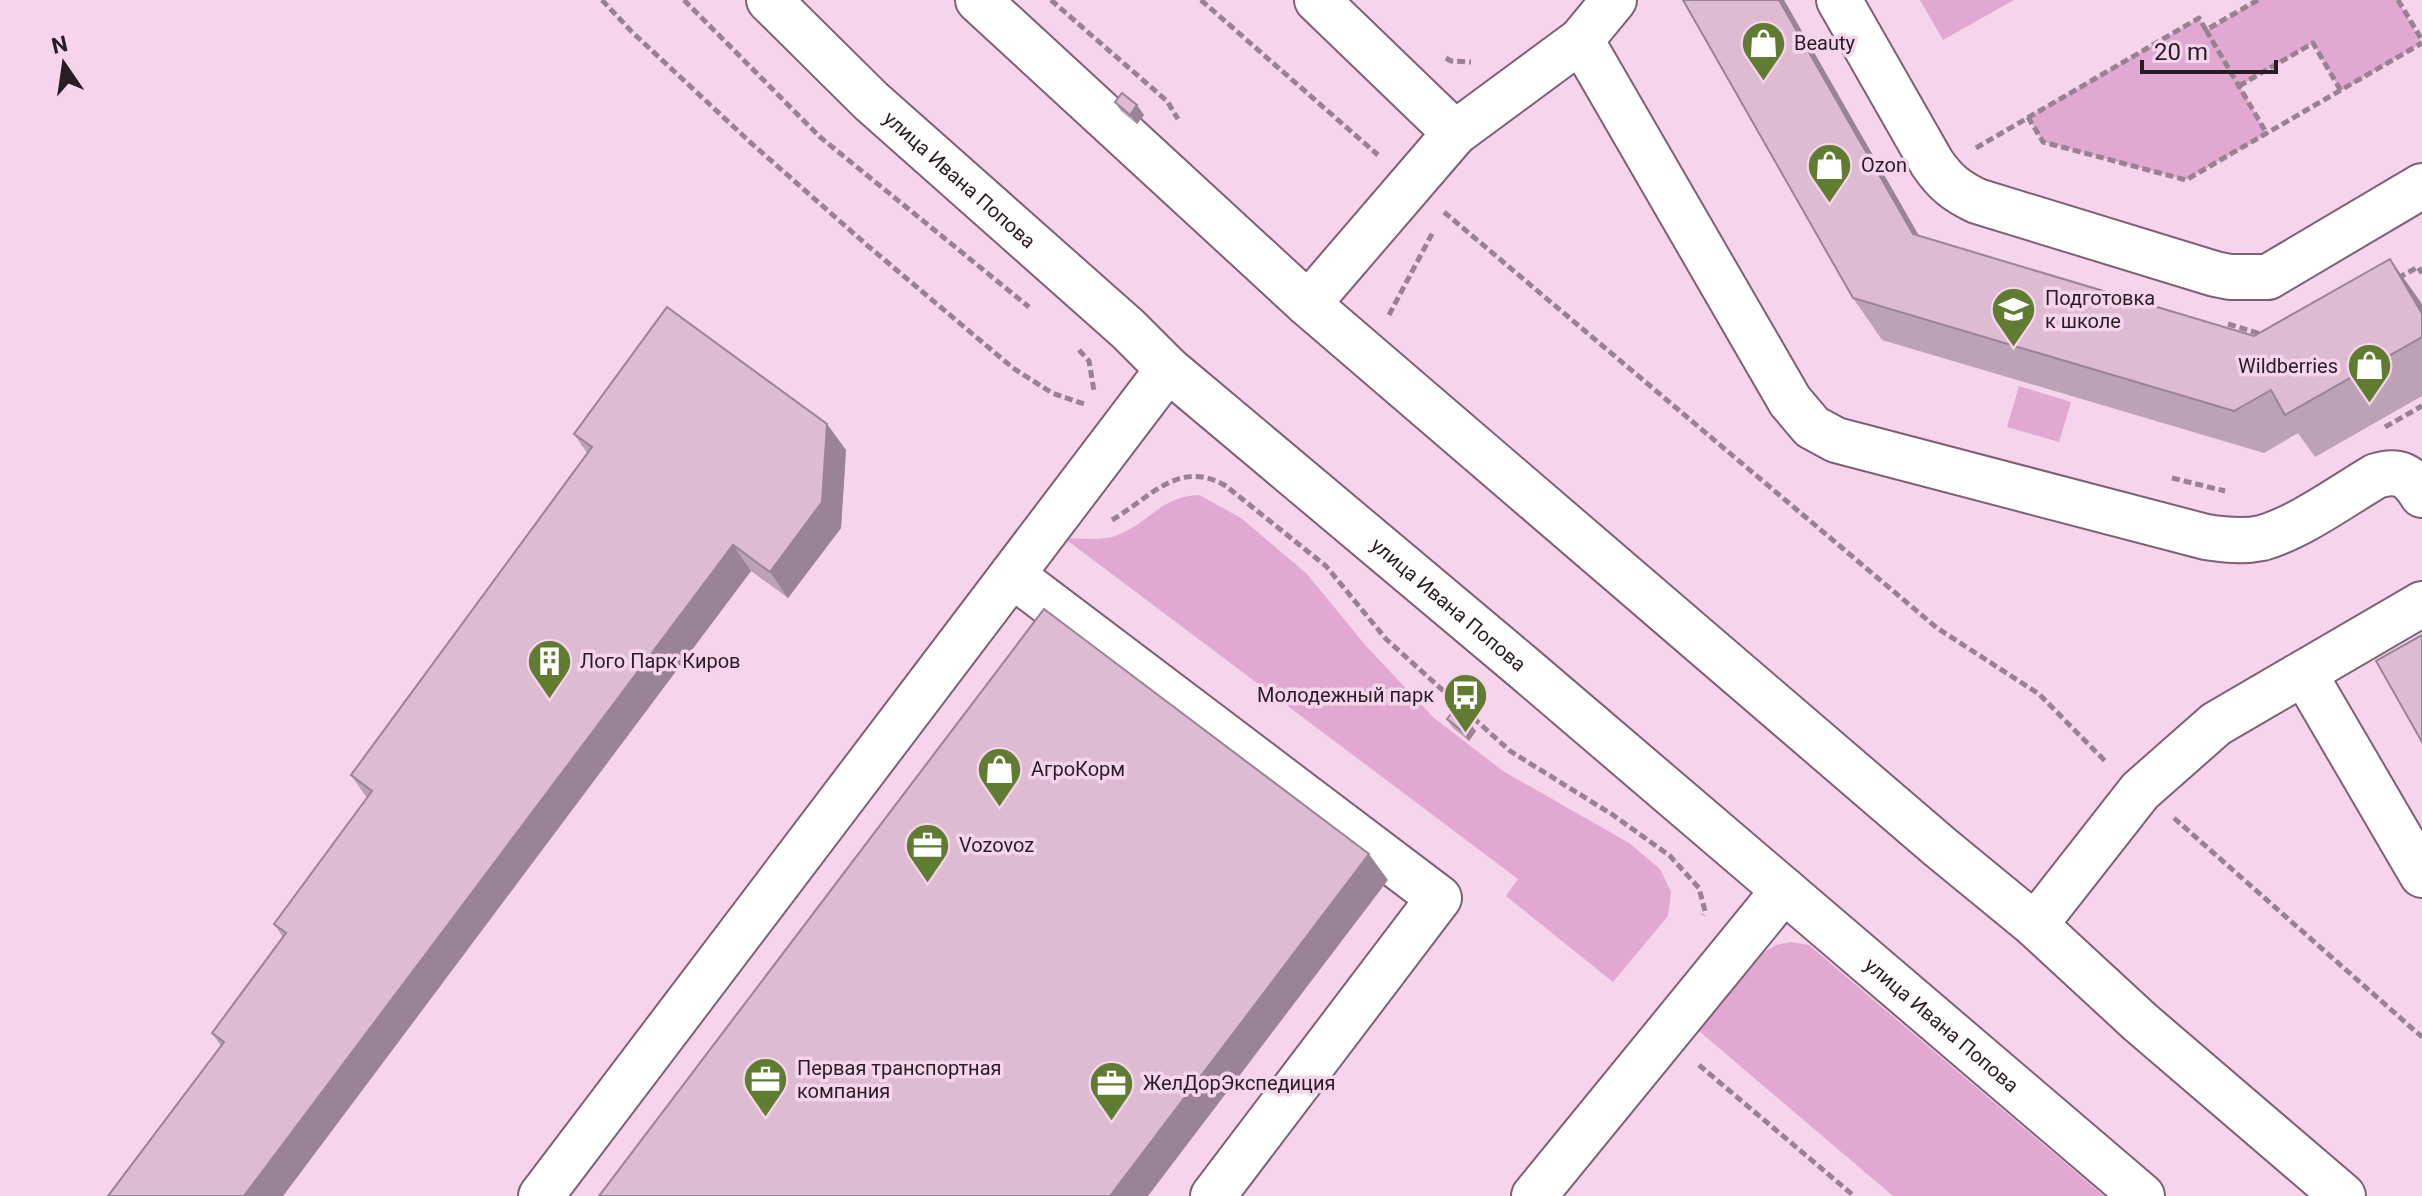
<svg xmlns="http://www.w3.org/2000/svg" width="2422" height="1196" font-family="Roboto,sans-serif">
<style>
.green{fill:#e1a8d2}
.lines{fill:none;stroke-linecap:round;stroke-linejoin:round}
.minor-casing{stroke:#7e6075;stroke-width:48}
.major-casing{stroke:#7e6075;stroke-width:48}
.path{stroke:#998192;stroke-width:5;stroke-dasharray:8 4;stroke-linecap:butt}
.minor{stroke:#fff;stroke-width:44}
.major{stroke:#fff;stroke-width:44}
.wall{fill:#bda1b5}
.shaded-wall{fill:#9a8394}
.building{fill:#dcbbd3;stroke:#9a8394;stroke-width:2}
.labels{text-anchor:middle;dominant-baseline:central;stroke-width:7;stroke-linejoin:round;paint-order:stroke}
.poi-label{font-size:20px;fill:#291c25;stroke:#f6d4ec;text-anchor:start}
.street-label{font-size:20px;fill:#291c25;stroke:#f6d4ec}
</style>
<rect width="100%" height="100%" fill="#f6d4ec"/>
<g class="green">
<polygon points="1920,0 2014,0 1943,40"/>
<polygon points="2258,0 2398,0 2422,43 2341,91 2313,43 2240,86 2267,134 2186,180 2043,142 2028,117 2199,18 2207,30"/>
<polygon points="2019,386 2071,402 2059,442 2007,427"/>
<path d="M1199,495L1241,518L1307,574L1366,646L1434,718L1503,771L1629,843L1660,869L1671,892L1668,916L1613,982L1506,896L1518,879L1064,538C1080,538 1100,541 1115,536C1148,525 1160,496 1199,495Z"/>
<polygon points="1791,942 1809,945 2104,1196 1893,1196 1699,1031 1763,953 1776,945"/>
</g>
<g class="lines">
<defs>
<g id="minor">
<polyline points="1317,0 1455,133"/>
<path d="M1839,0L1932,163C1945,182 1956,191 1977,201L2215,274L2230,277H2268L2422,186"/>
<path d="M1581,40L1790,401L1812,427L1836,440L2206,537C2225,540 2243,542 2262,538C2300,527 2342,496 2376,476C2398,469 2410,475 2422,495"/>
<polyline points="1308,304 1455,133 1581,40 1614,0"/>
<polyline points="1012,575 1439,898 1213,1196"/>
<polyline points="2304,673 2422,875"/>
<polyline points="2035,925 2140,791 2216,724 2422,604"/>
<polyline points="541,1196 1168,369"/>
<polyline points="1534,1196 1784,890"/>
</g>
<g id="major">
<path id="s1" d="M769,0L871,101L1128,329L1168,369L1524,668L2142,1196"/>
<polyline points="978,0 1308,304 1940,847 2035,925 2140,1022 2343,1196"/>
</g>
</defs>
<use href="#minor" class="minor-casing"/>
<use href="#major" class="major-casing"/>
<g class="path">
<polyline points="602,0 632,32 750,142 868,246 1013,368 1052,393 1087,405"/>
<polyline points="684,0 820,137 1029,307"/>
<polyline points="1051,0 1167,101 1178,119"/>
<polyline points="1201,0 1378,155"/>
<polyline points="2398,0 2422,40"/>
<polyline points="2206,30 2267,134"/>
<polyline points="1446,58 1451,61 1471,62"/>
<polyline points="2239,86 2313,43 2341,91"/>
<polyline points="2028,117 2043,142 2186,180 2422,43"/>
<polyline points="1976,148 2199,18 2206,30 2258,0"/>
<polyline points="1444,212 1937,628 2039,694 2106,762"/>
<polyline points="2398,278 2418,267 2422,273"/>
<polyline points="1389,315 1433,232"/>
<polyline points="2228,324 2264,335"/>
<polyline points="1079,350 1089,361 1094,391"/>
<polyline points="2385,427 2422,406"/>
<polyline points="2172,478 2225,491"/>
<path d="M1112,520C1150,498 1179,458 1226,486L1326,566L1386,639L1510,751L1613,815L1670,856L1699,888L1705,911L1703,915"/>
<polyline points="2174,818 2422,1037"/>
<polyline points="1699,1065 1854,1196"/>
</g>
<use href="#minor" class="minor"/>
<use href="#major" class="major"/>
</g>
<g class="wall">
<polygon points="1784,0 1919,236 2254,336 2390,259 2422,305 2422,396 2315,457 2298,433 2264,453 1882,340 1853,298"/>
<polygon points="1115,102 1144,115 1137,124 1121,111"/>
<polygon points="574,434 846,450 841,528 788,598 751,571 283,1196 108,1196 221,1046 212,1033 283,937 274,924 367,798 351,775 587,453"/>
<polygon points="1447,719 1476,731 1469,741 1453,728"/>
</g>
<g class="shaded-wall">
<polygon points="1779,0 1784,0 1942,276 1913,234"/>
<polygon points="1137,105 1144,115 1137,124 1130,115"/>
<polygon points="2390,259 2420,301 2422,305 2422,314"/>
<polygon points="827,424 846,450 841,528 788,598 770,572"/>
<polygon points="733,545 751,571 283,1196 244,1196"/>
<polygon points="1469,722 1476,731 1469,741 1462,731"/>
<polygon points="1369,854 1388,880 1148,1196 1110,1196"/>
</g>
<g class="building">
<polygon points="1683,0 1779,0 1913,234 2254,336 2390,259 2421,312 2422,311 2422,337 2285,415 2271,390 2234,411 1853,298"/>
<polygon points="1122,93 1137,105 1130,115 1115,102"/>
<polygon points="667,307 827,424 822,502 770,572 733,545 244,1196 108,1196 224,1042 212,1033 286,933 274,924 372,791 351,775 592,447 574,434"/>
<polygon points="1044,609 1369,854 1110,1196 599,1196"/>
<polygon points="2422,635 2422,742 2376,661"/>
<polygon points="1454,710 1469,722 1462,731 1447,719"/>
</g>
<defs>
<symbol id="shop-pin" viewBox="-11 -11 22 30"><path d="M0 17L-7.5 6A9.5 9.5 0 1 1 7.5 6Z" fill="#607c30" stroke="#f6d4ec"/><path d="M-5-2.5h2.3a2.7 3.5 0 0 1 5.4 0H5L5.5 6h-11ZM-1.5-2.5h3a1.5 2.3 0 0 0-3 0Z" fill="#fff"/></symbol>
<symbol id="school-pin" viewBox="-11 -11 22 30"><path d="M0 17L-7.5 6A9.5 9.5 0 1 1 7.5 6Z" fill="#607c30" stroke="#f6d4ec"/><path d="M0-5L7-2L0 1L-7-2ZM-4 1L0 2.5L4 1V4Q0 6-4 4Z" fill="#fff"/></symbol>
<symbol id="building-pin" viewBox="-11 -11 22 30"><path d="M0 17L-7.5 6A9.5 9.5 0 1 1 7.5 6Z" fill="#607c30" stroke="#f6d4ec"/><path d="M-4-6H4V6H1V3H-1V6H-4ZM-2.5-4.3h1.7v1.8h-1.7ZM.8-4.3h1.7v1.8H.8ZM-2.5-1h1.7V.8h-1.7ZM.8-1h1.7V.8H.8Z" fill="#fff"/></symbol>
<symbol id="bus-pin" viewBox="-11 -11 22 30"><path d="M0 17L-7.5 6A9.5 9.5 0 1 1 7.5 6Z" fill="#607c30" stroke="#f6d4ec"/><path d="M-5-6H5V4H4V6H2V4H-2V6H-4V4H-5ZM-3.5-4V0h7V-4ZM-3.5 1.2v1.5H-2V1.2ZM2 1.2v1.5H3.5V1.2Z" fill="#fff"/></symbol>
<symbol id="office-pin" viewBox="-11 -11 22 30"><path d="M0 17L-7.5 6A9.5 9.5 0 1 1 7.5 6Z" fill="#607c30" stroke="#f6d4ec"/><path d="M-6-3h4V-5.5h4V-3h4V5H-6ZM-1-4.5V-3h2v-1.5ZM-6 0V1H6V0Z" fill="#fff"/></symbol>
</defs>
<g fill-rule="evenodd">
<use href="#shop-pin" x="1738" y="18" width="51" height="69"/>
<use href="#shop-pin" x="1804" y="140" width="51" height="69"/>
<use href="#school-pin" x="1988" y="284" width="51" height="69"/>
<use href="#shop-pin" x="2344" y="340" width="51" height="69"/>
<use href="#building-pin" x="524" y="636" width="51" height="69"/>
<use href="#bus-pin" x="1440" y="670" width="51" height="69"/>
<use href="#shop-pin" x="974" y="744" width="51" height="69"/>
<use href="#office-pin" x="902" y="820" width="51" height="69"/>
<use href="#office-pin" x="740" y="1054" width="51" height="69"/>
<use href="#office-pin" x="1086" y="1058" width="51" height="69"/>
</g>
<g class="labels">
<g class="poi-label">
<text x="1794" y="43">Beauty</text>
<text x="1861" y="165">Ozon</text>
<text x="2045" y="298">Подготовка<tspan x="2045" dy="23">к школе</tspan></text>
<text x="2338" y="366" text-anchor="end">Wildberries</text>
<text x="580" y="661">Лого Парк Киров</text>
<text x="1434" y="695" text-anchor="end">Молодежный парк</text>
<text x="1031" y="769">АгроКорм</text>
<text x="959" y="845">Vozovoz</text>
<text x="797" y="1068">Первая транспортная<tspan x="797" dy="23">компания</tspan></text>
<text x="1143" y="1083">ЖелДорЭкспедиция</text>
</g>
<g class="street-label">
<text stroke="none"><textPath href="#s1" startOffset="262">улица Ивана Попова</textPath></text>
<text stroke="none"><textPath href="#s1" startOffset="910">улица Ивана Попова</textPath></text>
<text stroke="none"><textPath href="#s1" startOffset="1558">улица Ивана Попова</textPath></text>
</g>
</g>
<g transform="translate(64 64) rotate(347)" stroke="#f6d4ec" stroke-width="6" paint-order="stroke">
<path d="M0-6L14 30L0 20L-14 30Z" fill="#291c25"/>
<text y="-12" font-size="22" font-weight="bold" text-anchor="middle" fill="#291c25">N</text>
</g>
<path d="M2142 60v12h134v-12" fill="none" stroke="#291c25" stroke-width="4"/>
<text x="2154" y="60" font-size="24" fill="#291c25" stroke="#f6d4ec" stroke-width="6" paint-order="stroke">20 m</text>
</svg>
